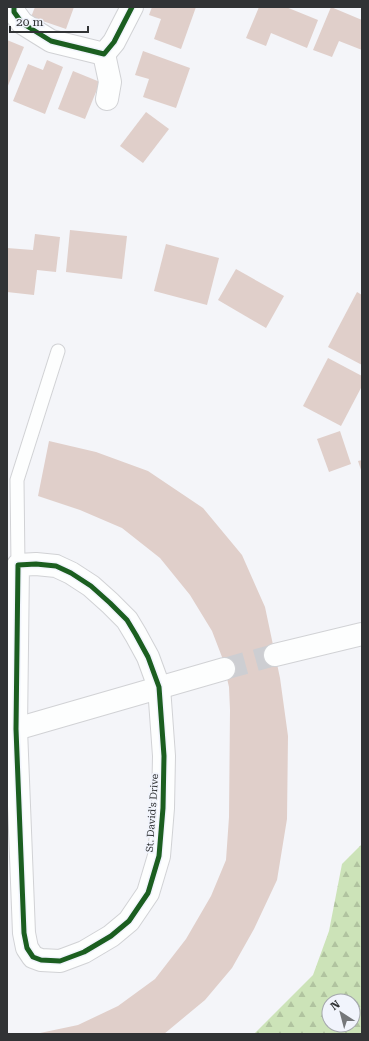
<svg xmlns="http://www.w3.org/2000/svg" width="369" height="1041" font-family="'Roboto Serif',serif">
<style>
.forest{fill:url(#forest-firs);fill-rule:evenodd}
.building{fill:#e0cfca}
.lines{fill:none;stroke-linecap:round;stroke-linejoin:round}
.street-tunnel{stroke:#cdced2;stroke-width:22;stroke-dasharray:22 11;stroke-linecap:butt}
.lane-casing{stroke:#d1d2d5;stroke-width:15}
.street-casing{stroke:#d1d2d5;stroke-width:24}
.lane{stroke:#fdfefe;stroke-width:13}
.street{stroke:#fdfefe;stroke-width:22}
.cycleway-casing{stroke:#f1f4fc;stroke-width:8}
.cycleway{stroke:#1b5e20;stroke-width:5}
.labels{text-anchor:middle;dominant-baseline:central;stroke-width:3.5;stroke-linejoin:round;paint-order:stroke}
.street-label{font-size:10px;fill:#313335;stroke:#f1f4fc}
</style>
<defs>
<pattern id="forest-firs" width="22" height="20" patternUnits="userSpaceOnUse"><rect width="22" height="20" fill="#cce3b8"/><path d="M5 1l3.5 6h-7zM16 11l3.5 6h-7z" fill="#b0c39f"/></pattern>
</defs>
<rect width="100%" height="100%" fill="#f4f5f9"/>
<path class="forest" d="M362,844V1034H254L313,975L329,931L342,864ZM329,1001H353V1025H329Z"/>
<g class="building">
<polygon points="35,7 74,7 66,29 31,17"/>
<polygon points="152,7 196,7 181,49 154,39 161,19 149,15"/>
<polygon points="259,7 286,7 318,20 307,48 271,33 266,46 246,38"/>
<polygon points="331,7 362,20 362,50 339,41 332,57 313,50"/>
<polygon points="7,40 24,47 7,88"/>
<polygon points="143,51 190,68 176,108 143,97 149,79 135,75"/>
<polygon points="47,60 63,67 45,114 13,101 28,64 43,70"/>
<polygon points="73,71 100,82 85,119 58,109"/>
<polygon points="146,112 169,129 143,163 120,146"/>
<polygon points="70,230 127,236 122,279 66,272"/>
<polygon points="35,234 60,237 56,272 37,270 34,295 7,292 7,248 33,250"/>
<polygon points="166,244 219,258 207,305 154,291"/>
<polygon points="236,269 284,296 266,328 218,300"/>
<polygon points="357,292 362,295 362,365 328,347"/>
<polygon points="328,358 362,376 362,386 341,426 303,406"/>
<polygon points="340,431 351,464 329,472 317,439"/>
<polygon points="49,441 96,452 148,471 203,508 242,555 265,607 280,678 288,736 287,819 277,880 254,929 232,968 205,1000 164,1034 40,1033 78,1025 118,1006 155,979 186,939 211,896 226,860 229,817 230,710 229,687 222,657 212,631 190,595 160,558 122,528 80,510 38,496"/>
<polygon points="362,460 362,473 358,461"/>
</g>
<g class="lines">
<polyline class="street-tunnel" points="224,669 275,655"/>
<defs>
<polyline id="lane" points="18,565 17,480 58,351"/>
<g id="street">
<polyline points="14,7 14,12 22,23 51,41 104,54 114,42 132,7"/>
<polyline points="104,54 110,82 107,99"/>
<polygon points="36,564 56,566 71,573 91,586 110,603 127,620 136,635 148,657 159,687 164,756 163,808 159,856 148,893 129,921 111,936 84,952 60,961 41,960 33,957 27,948 24,933 16,729 18,565"/>
<polyline points="275,655 362,634"/>
<polyline points="7,730 16,729 224,669"/>
</g>
</defs>
<use href="#lane" class="lane-casing"/>
<use href="#street" class="street-casing"/>
<use href="#lane" class="lane"/>
<use href="#street" class="street"/>
<defs>
<g id="cycleway">
<polyline points="14,7 14,12 22,23 51,41 104,54 114,42 132,7"/>
<polygon points="36,564 56,566 71,573 91,586 110,603 127,620 136,635 148,657 159,687 164,756 163,808 159,856 148,893 129,921 111,936 84,952 60,961 41,960 33,957 27,948 24,933 16,729 18,565"/>
</g>
</defs>
<use href="#cycleway" class="cycleway-casing"/>
<use href="#cycleway" class="cycleway"/>
</g>
<g class="labels">
<g class="street-label">
<text transform="translate(152 813) rotate(-86)">St. David's Drive</text>
</g>
</g>
<rect width="369" height="1041" fill="none" stroke="#313335" stroke-width="16"/>
<g transform="translate(341 1013) rotate(324)"><circle r="19" fill="#f1f4fc" stroke="#a4a7ac"/>
<path d="M0-3L7 15L0 10L-7 15Z" fill="#75777a"/>
<text y="-6" font-size="11" font-weight="bold" text-anchor="middle" fill="#313335">N</text>
</g>
<path d="M10 26v6h78v-6" fill="none" stroke="#313335" stroke-width="2"/>
<text x="16" y="26" font-size="12" fill="#313335" stroke="#f1f4fc" stroke-width="3" paint-order="stroke">20 m</text>
</svg>
